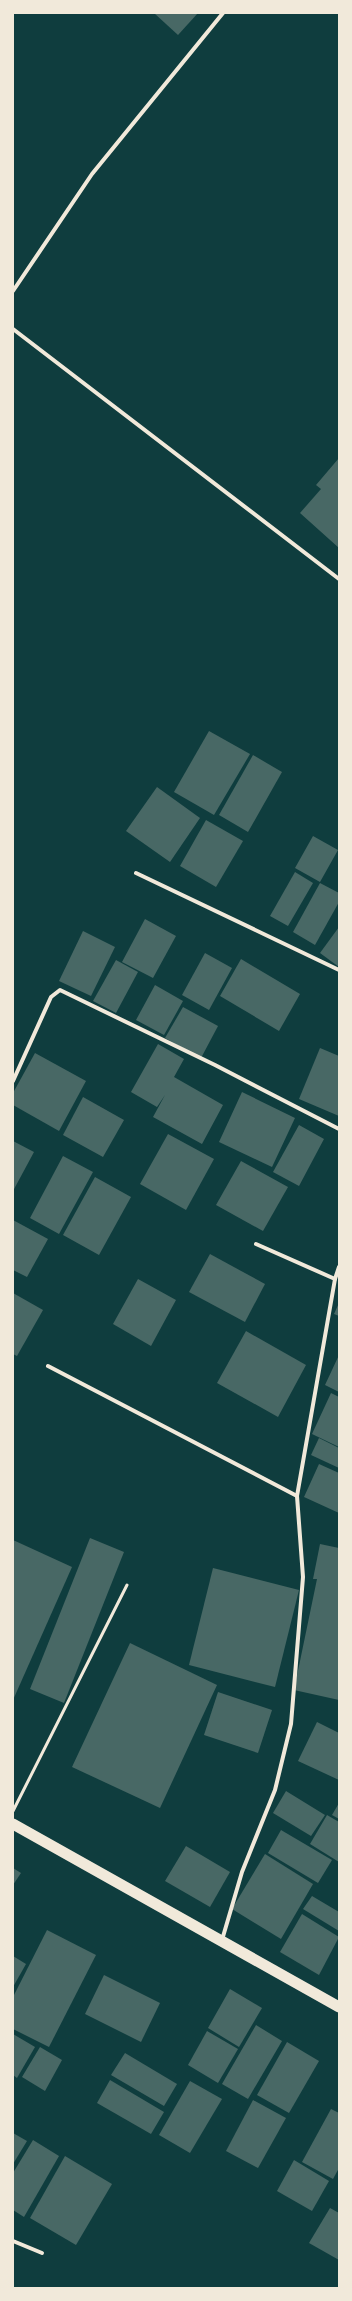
<svg xmlns="http://www.w3.org/2000/svg" width="352" height="2301" font-family="'Crimson Pro',serif">
<style>
.building{fill:#486865}
.lines{fill:none;stroke-linecap:round;stroke-linejoin:round}
.service{stroke:#f1e9da;stroke-width:3}
.minor{stroke:#f1e9da;stroke-width:4}
.trunk{stroke:#f1e9da;stroke-width:11}
</style>
<rect width="100%" height="100%" fill="#0f3d3e"/>
<g class="building">
<polygon points="154,13 198,13 178,35"/>
<polygon points="339,458 339,548 300,513 321,489 316,485"/>
<polygon points="209,731 250,754 214,815 174,792"/>
<polygon points="253,755 282,772 248,832 219,815"/>
<polygon points="157,787 200,818 170,862 126,831"/>
<polygon points="206,820 243,841 216,887 180,866"/>
<polygon points="313,836 338,850 320,882 295,868"/>
<polygon points="295,872 313,883 288,926 270,916"/>
<polygon points="320,883 339,893 339,902 315,945 293,932"/>
<polygon points="145,919 176,936 153,978 122,962"/>
<polygon points="339,927 339,967 320,953"/>
<polygon points="83,931 115,947 91,996 59,981"/>
<polygon points="205,953 232,968 209,1010 182,995"/>
<polygon points="241,959 300,994 279,1031 220,996"/>
<polygon points="116,960 138,972 116,1013 93,1001"/>
<polygon points="155,985 183,1001 164,1035 136,1020"/>
<polygon points="183,1007 218,1026 201,1058 165,1038"/>
<polygon points="158,1044 184,1059 174,1077 223,1105 202,1144 153,1117 165,1095 157,1107 131,1092"/>
<polygon points="320,1048 339,1056 339,1116 299,1099"/>
<polygon points="35,1053 86,1081 59,1131 13,1105 13,1093"/>
<polygon points="242,1092 295,1118 272,1167 219,1142"/>
<polygon points="83,1097 124,1120 103,1157 63,1135"/>
<polygon points="299,1125 324,1139 299,1186 273,1172"/>
<polygon points="168,1134 214,1159 186,1210 140,1184"/>
<polygon points="13,1141 34,1152 13,1191"/>
<polygon points="63,1156 93,1172 59,1234 30,1218"/>
<polygon points="241,1161 288,1187 263,1231 216,1205"/>
<polygon points="95,1177 131,1197 99,1255 63,1235"/>
<polygon points="13,1220 48,1239 27,1277 13,1270"/>
<polygon points="210,1254 265,1284 245,1322 189,1292"/>
<polygon points="138,1279 176,1300 151,1346 113,1324"/>
<polygon points="13,1293 43,1310 17,1356 13,1354"/>
<polygon points="339,1303 339,1316 334,1314"/>
<polygon points="246,1331 306,1365 278,1417 217,1383"/>
<polygon points="339,1355 339,1392 325,1385"/>
<polygon points="331,1393 339,1397 339,1447 312,1434"/>
<polygon points="319,1438 339,1448 339,1468 311,1455"/>
<polygon points="319,1464 339,1473 339,1513 304,1497"/>
<polygon points="90,1538 124,1552 64,1703 30,1689"/>
<polygon points="13,1540 72,1567 13,1700"/>
<polygon points="320,1544 339,1548 339,1700 294,1690 317,1579 313,1579"/>
<polygon points="213,1568 299,1590 275,1687 189,1665"/>
<polygon points="130,1643 217,1685 160,1808 72,1767"/>
<polygon points="218,1692 272,1710 258,1753 204,1735"/>
<polygon points="317,1722 339,1733 339,1780 298,1761"/>
<polygon points="286,1791 325,1815 311,1836 273,1813"/>
<polygon points="339,1803 339,1819 332,1815"/>
<polygon points="327,1815 339,1822 339,1862 310,1844"/>
<polygon points="281,1830 332,1860 318,1883 268,1853"/>
<polygon points="186,1846 230,1872 210,1907 165,1881"/>
<polygon points="265,1854 313,1884 281,1939 232,1909"/>
<polygon points="13,1868 21,1873 13,1885"/>
<polygon points="312,1896 339,1912 339,1931 303,1909"/>
<polygon points="302,1914 339,1937 319,1975 280,1952"/>
<polygon points="47,1930 96,1955 49,2047 13,2029 13,1997"/>
<polygon points="13,1956 26,1964 13,1987"/>
<polygon points="104,1975 160,2003 141,2042 85,2014"/>
<polygon points="230,1989 262,2008 239,2047 208,2028"/>
<polygon points="256,2025 282,2041 248,2099 222,2084"/>
<polygon points="207,2031 238,2049 218,2083 188,2065"/>
<polygon points="13,2034 35,2047 17,2078 13,2075"/>
<polygon points="287,2042 319,2061 289,2113 257,2095"/>
<polygon points="40,2047 62,2060 45,2091 22,2077"/>
<polygon points="125,2053 177,2084 164,2106 111,2075"/>
<polygon points="110,2080 164,2112 151,2134 97,2103"/>
<polygon points="190,2081 222,2099 190,2153 159,2135"/>
<polygon points="253,2100 286,2118 258,2168 226,2151"/>
<polygon points="331,2109 339,2113 339,2168 333,2179 302,2162"/>
<polygon points="13,2133 27,2141 13,2164"/>
<polygon points="33,2140 59,2156 24,2217 13,2210 13,2173"/>
<polygon points="65,2156 112,2184 76,2245 30,2218"/>
<polygon points="294,2160 329,2181 312,2211 277,2191"/>
<polygon points="330,2208 339,2213 339,2260 309,2243"/>
</g>
<g class="lines">
<polyline class="service" points="13,1811 127,1585"/>
<g class="minor">
<polyline points="13,291 92,174 223,13"/>
<polyline points="13,329 339,579"/>
<polyline points="136,873 339,970"/>
<polyline points="13,1081 51,997 60,990 215,1065 339,1129"/>
<polyline points="256,1244 335,1279"/>
<polyline points="48,1366 297,1496"/>
<polyline points="222,1940 242,1872 275,1790 291,1724 303,1577 297,1496 335,1279 339,1267"/>
<polyline points="13,2241 42,2253"/>
</g>
<polyline class="trunk" points="13,1824 339,2007"/>
</g>
<rect width="352" height="2301" fill="none" stroke="#f1e9da" stroke-width="28"/>
</svg>
